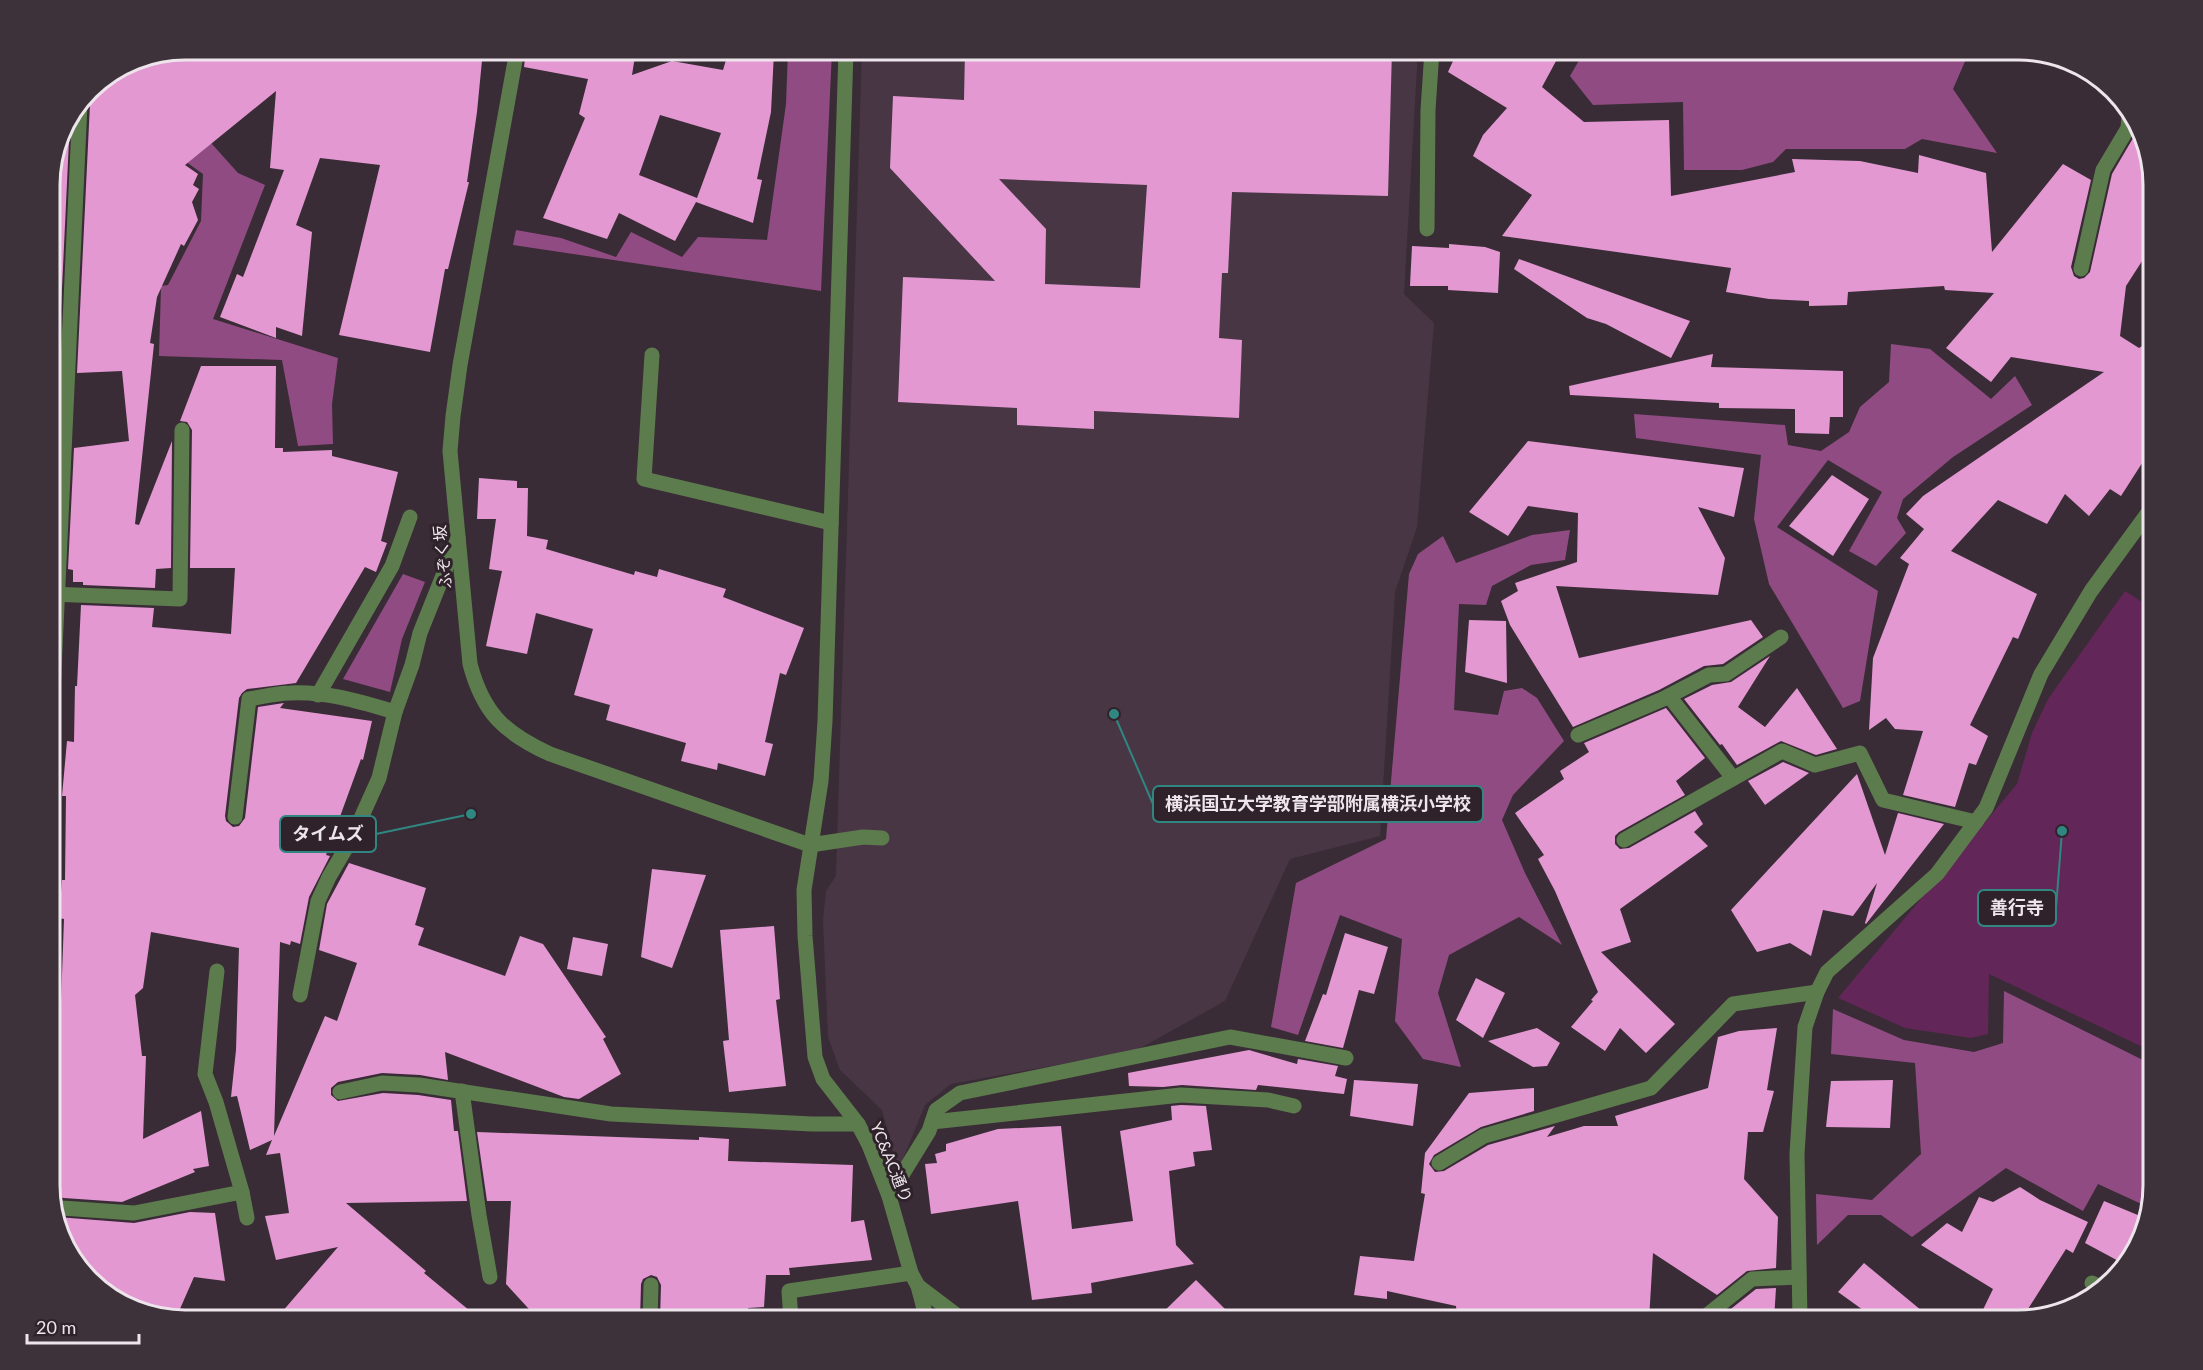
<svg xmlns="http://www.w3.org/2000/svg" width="2203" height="1370" font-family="Lato,'Noto Sans JP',sans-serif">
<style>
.built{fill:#483644}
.green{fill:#632658}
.forest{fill:#904c82}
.building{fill:#e398d2;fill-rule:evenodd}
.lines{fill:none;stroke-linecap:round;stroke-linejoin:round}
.minor{stroke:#5d7c4d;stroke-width:15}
.labels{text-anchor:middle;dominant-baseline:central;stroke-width:6;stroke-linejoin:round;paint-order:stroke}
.street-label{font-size:16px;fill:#eee5ec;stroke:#2f222b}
.rim{fill:none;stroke:#eee5ec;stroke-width:3}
.leader{fill:none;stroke:#308781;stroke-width:2}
.callout-dot{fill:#308781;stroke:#2f222b;stroke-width:2}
.callout{fill:#2f222b;stroke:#308781;stroke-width:2}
.callout-label{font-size:18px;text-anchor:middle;font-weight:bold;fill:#eee5ec}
</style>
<rect width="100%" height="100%" fill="#392c36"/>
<polygon class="built" points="862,50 1418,50 1404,294 1434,323 1417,527 1395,592 1380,836 1290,859 1225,1001 1135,1051 951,1084 925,1105 898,1171 882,1110 840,1070 828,1037 823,920 826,891 836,876"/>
<polygon class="green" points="2125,591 2153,609 2153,1037 2147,1049 1989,974 1988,1034 1971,1038 1905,1028 1838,998 2017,784 2032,733 2048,699"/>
<g class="forest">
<polygon points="788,50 832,50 821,291 513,245 516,230 561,238 616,257 631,232 682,257 698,237 767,240 786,104"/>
<polygon points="1585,50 1970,50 1953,89 1997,153 1922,139 1905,149 1786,149 1773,162 1742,170 1684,170 1683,102 1593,105 1570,76"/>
<polygon points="203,134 238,173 265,185 213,319 338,358 332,404 333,444 298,446 282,360 159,356 161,286 168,285 201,221 203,174 168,149"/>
<polygon points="1891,344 1930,349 1991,399 2015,376 2032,405 1953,457 1903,499 1897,518 1906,533 1876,566 1849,551 1882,492 1828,460 1777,527 1878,591 1860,701 1843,708 1769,584 1754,519 1761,455 1636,438 1634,414 1785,425 1788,445 1821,451 1849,432 1860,407 1889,382"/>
<polygon points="1570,530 1565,560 1531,565 1492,586 1486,605 1459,604 1454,710 1498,715 1504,691 1522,688 1537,698 1564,741 1513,795 1502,820 1525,873 1562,945 1519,917 1449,955 1438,993 1461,1067 1423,1059 1395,1021 1402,939 1340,915 1298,1035 1271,1027 1296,883 1386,839 1409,574 1418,554 1443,536 1456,563 1532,535"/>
<polygon points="403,574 425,582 402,639 390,692 343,679"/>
<polygon points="2004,991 2153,1065 2153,1185 2148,1207 2098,1184 2083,1211 2006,1168 1912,1237 1881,1215 1848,1215 1817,1245 1816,1194 1872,1200 1921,1154 1915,1063 1831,1054 1833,1009 1904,1040 1974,1052 2003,1043"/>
</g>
<g class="building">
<polygon points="185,50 483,50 477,112 467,182 469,182 448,269 445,269 430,352 339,335 380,165 320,158 296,225 312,232 302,336 276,327 276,338 220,317 237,274 243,277 284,170 270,168 276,91 185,165 198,174 193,185 199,189 192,202 198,220 184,246 181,244 157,297 150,343 154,344 135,524 139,525 172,441 171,568 156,569 155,588 83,585 83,582 73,582 73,570 68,569 74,448 129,441 122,371 77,373 90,104 85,96 89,89 133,60"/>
<path d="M526,50H636L632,75L672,61L723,70L729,50L774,52L771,112L757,179L762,180L753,223L696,202L675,241L619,213L607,239L543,218L585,118L579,114L588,79L524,67ZM660,115L721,133L697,198L639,175Z"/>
<path d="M965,50L1035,54L1043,50H1392L1388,196L1232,192L1228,273H1222L1219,338L1242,340L1239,418L1094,411V429L1017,425V408L898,402L903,277L995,281L890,168L893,96L964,100ZM999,179L1147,185L1140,288L1045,284L1046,229Z"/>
<polygon points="1458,50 1562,50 1542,87 1584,122 1669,120 1671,196 1795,172 1792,159 1860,161 1918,173 1919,155 1986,173 1992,252 2063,164 2091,180 2071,267 2074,276 2079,279 2084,278 2090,272 2112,174 2136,133 2138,126 2153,176 2153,244 2126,286 2120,336 2139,348 2153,339 2153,446 2121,496 2110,489 2089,516 2065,494 2047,524 1998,500 1951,551 2037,594 2018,639 2013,637 1970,725 1988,736 1976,765 1969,763 1955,807 1903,795 1923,731 1895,729 1886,718 1869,730 1873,658 1909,564 1900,558 1924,529 1906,514 1923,496 2104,372 2011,357 1991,382 1946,348 1994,293 1945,290 1944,286 1848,292 1847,305 1809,306 1809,301 1769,299 1726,292 1731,268 1502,236 1532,195 1473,156 1483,135 1507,108 1448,72"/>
<polygon points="70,119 58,373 50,374 50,176 60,133"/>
<polygon points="1449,244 1485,247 1500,252 1498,293 1448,290 1448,286 1410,286 1412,246 1449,248"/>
<polygon points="1519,259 1690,321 1671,358 1606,324 1587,318 1514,269"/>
<polygon points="1713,354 1711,367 1843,371 1843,417 1830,417 1829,434 1795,433 1795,409 1719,408 1719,403 1570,395 1569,386"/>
<polygon points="201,366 276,366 275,448 283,448 283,452 332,450 332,456 398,472 381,541 387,543 376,572 365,567 296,683 247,689 242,693 239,698 225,816 226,821 233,827 239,826 245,818 258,707 284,703 280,708 372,721 363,760 361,759 326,855 330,856 309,897 300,944 291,941 290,945 280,942 274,1136 325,1016 337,1021 357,963 319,950 327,904 349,863 426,888 415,925 424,928 418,945 505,976 520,936 543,944 606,1037 603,1039 621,1074 579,1099 564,1097 445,1052 448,1080 420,1075 382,1073 338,1082 331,1088 331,1095 338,1101 383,1093 418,1095 451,1100 454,1131 458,1131 467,1201 346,1203 426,1271 424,1273 481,1320 275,1320 338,1247 276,1260 265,1216 289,1213 280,1153 266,1155 272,1140 250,1150 237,1096 231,1097 236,1050 239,948 151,932 143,988 135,995 142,1056 146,1056 143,1139 201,1111 209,1166 193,1169 195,1172 122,1202 64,1198 54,1196 64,919 59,918 62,880 65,880 66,796 62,796 67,741 74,742 75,686 77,686 81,605 154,608 152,627 231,634 235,568 190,568 192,430 187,422 180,421"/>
<polygon points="1528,441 1744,468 1734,517 1698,507 1725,558 1718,595 1556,586 1579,658 1751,620 1763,637 1723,664 1704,666 1659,690 1573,727 1510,625 1501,601 1518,591 1515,583 1577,562 1578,513 1528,506 1508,536 1469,512"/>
<polygon points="50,451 54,451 50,550"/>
<polygon points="1832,475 1869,499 1833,556 1789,526"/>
<polygon points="479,478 517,481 517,488 528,488 527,536 548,540 546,549 634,575 635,571 657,577 659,569 726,589 723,597 804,628 786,675 780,673 765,742 773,744 765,776 718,763 717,770 681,761 686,743 606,720 610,705 574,695 593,629 536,613 527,654 486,646 502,571 489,569 496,519 477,519"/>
<polygon points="1469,620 1506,621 1507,683 1465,672"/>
<polygon points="1770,656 1738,707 1765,727 1797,688 1837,749 1816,755 1781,741 1737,765 1722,744 1720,745 1684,699 1712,685 1731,682"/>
<polygon points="1666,708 1705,758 1676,781 1685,795 1619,832 1615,836 1615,844 1620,849 1629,848 1695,811 1703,824 1694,832 1708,846 1620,909 1631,942 1601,952 1675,1024 1646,1053 1620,1028 1605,1051 1571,1027 1593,1001 1591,1000 1598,992 1555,891 1538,859 1544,855 1515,813 1564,779 1560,771 1589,752 1584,743"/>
<polygon points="1783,762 1809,773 1765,805 1748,781"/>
<polygon points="1857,774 1885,855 1898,813 1944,824 1866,924 1865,923 1877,883 1853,916 1823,910 1811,956 1790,943 1757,952 1731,910"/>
<polygon points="652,869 706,875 672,968 641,957"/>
<polygon points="774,926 780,999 776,1000 786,1086 729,1092 723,1041 729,1040 720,930"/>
<polygon points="1345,933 1388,947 1374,994 1359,990 1343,1048 1305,1041 1323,994 1326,995"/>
<polygon points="573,937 608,944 602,976 567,969"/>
<polygon points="1476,978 1505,993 1483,1038 1456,1020"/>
<polygon points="1537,1028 1560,1043 1547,1066 1533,1067 1488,1041"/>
<polygon points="1777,1028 1767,1090 1774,1091 1763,1132 1748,1132 1744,1179 1778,1217 1776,1268 1747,1271 1717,1295 1653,1253 1649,1320 1473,1320 1457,1318 1456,1306 1387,1291 1387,1299 1354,1295 1360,1256 1414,1261 1425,1194 1421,1193 1425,1153 1469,1093 1534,1088 1534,1111 1481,1127 1434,1155 1429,1164 1435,1172 1444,1171 1488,1145 1555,1126 1547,1137 1584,1126 1618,1126 1615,1116 1708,1088 1718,1037 1739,1031"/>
<polygon points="1249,1050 1297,1064 1298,1059 1338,1066 1335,1076 1347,1079 1344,1094 1258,1085 1256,1090 1182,1085 1163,1087 1129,1086 1128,1073"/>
<polygon points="1354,1080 1418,1084 1413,1126 1350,1116"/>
<polygon points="1893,1080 1890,1128 1826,1127 1831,1081"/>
<polygon points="1181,1105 1206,1106 1212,1150 1193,1152 1195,1166 1169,1171 1176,1245 1194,1264 1091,1283 1092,1293 1032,1300 1018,1201 931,1214 925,1164 937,1163 935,1154 946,1151 946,1144 998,1129 1061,1126 1072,1229 1133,1221 1120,1131 1172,1120 1171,1106"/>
<polygon points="477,1132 699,1140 699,1137 729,1139 728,1161 853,1165 851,1222 864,1220 872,1260 789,1268 790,1275 766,1275 764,1307 748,1308 747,1320 660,1320 661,1285 657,1277 651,1275 643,1279 641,1284 640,1320 539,1320 506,1284 511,1201 487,1201"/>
<polygon points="2020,1187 2040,1200 2088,1222 2073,1253 2066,1249 2021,1320 1978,1320 1993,1289 1921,1245 1947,1223 1962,1232 1979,1197 1993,1202"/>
<polygon points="2104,1201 2145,1218 2135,1253 2124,1264 2085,1243"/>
<polygon points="190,1212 215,1213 225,1281 194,1277 176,1318 111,1296 68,1253 57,1217 134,1223"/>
<polygon points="1864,1263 1933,1320 1877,1320 1838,1292"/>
<polygon points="1196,1280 1236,1320 1155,1320"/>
<polygon points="1776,1288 1774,1320 1727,1320 1727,1312 1756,1289"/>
</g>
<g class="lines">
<g class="minor">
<path d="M517,50L460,365L453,416L450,451L470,664C483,713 504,733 550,754L810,845L863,837L882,838"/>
<polyline points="846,50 825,721 821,781 804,890 805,936 815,1057 823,1079 858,1124 869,1145 889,1196 911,1273 918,1286 927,1320"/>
<polyline points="1427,229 1428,110 1432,50"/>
<polyline points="2081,269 2103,170 2128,128 2129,116 2131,113"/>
<polyline points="652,355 644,479 831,523"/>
<polyline points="50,594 180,599 182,430"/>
<polyline points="318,695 392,566 410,517"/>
<polyline points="1669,696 1733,778"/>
<polyline points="1578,735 1663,699 1709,675 1726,674 1781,637"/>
<polyline points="50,758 80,104"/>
<path d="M235,817L249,699C262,697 276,693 290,693C326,691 361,702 395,712"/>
<polyline points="1624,840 1782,751 1815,765 1860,753 1883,800 1976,822"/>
<polyline points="217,971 205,1074 216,1102 242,1192 247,1218"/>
<polyline points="300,995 318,901 329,877 353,836 379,778 395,712 412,665 420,633 458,538"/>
<polyline points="462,1091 479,1215 490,1277"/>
<polyline points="340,1092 382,1083 419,1085 611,1114 812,1124 858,1124"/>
<polyline points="932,1122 1181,1095 1268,1100 1294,1106"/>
<polyline points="1439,1163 1484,1136 1651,1088 1733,1004 1817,992"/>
<polyline points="889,1196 929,1131 936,1110 960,1093 1230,1037 1346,1058"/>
<polyline points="53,1205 62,1208 134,1213 242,1192"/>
<polyline points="2092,1283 2101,1287"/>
<polyline points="918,1286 963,1320"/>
<polyline points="650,1320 651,1285"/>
<polyline points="791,1320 789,1291 911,1273"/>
<polyline points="1701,1320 1752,1279 1799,1277"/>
<polyline points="1800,1320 1797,1154 1805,1027 1817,992 1827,972 1937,874 1986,808 2041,674 2091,591 2153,506"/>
</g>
</g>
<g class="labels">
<g class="street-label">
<text transform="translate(442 557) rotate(-96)">ふぞく坂</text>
<text transform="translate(892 1162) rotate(68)">YC&amp;AC通り</text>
</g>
</g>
<path d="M0 0H2203V1370H0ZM185 60H2018A125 125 0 0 1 2143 185V1185A125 125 0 0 1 2018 1310H185A125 125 0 0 1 60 1185V185A125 125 0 0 1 185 60Z" fill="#3e323a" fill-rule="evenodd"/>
<path class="rim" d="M185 60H2018A125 125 0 0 1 2143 185V1185A125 125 0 0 1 2018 1310H185A125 125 0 0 1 60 1185V185A125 125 0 0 1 185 60Z"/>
<path class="leader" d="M1114 714L1153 804M471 814L376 834M2062 831L2056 908"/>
<g class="callout-dot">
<circle cx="1114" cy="714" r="6"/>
<circle cx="471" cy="814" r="6"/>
<circle cx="2062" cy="831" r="6"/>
</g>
<g class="callout">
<rect x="1153" y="786" width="330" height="36" rx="6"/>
<rect x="280" y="816" width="96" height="36" rx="6"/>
<rect x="1978" y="890" width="78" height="36" rx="6"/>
</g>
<g class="callout-label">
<text x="1318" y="810">横浜国立大学教育学部附属横浜小学校</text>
<text x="328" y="840">タイムズ</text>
<text x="2017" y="914">善行寺</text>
</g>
<path d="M27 1334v9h112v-9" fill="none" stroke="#eee5ec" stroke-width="3"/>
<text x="36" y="1334" font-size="18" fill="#eee5ec" stroke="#2f222b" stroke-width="4.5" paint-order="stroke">20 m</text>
</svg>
